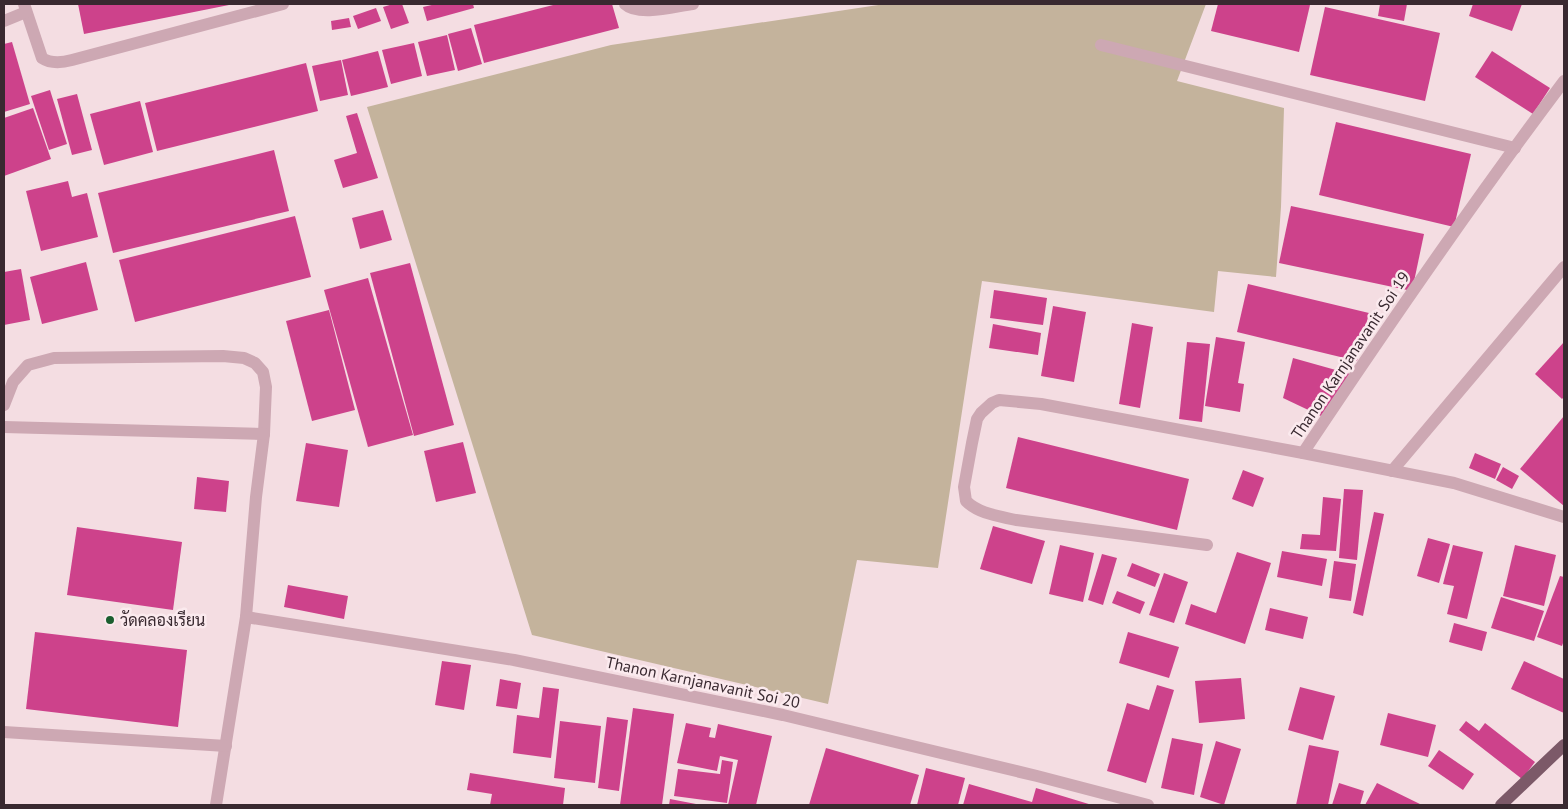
<svg xmlns="http://www.w3.org/2000/svg" width="1568" height="809" font-family="'PT Sans',Sarabun,sans-serif">
<style>
.green{fill:#c4b39c}
.building{fill:#cd428b}
.lines{fill:none;stroke-linecap:round;stroke-linejoin:round}
.minor{stroke:#cda8b3;stroke-width:12}
.major{stroke:#7c5968;stroke-width:12}
.poi-dot{fill:#1b5e2f;stroke:#fbeaee;stroke-width:2}
.labels{text-anchor:middle;dominant-baseline:central;stroke-width:5;stroke-linejoin:round;paint-order:stroke}
.street-label{font-size:16px;fill:#392930;stroke:#fbeaee}
.poi-label{font-size:16px;fill:#392930;stroke:#fbeaee;text-anchor:start}
</style>
<rect width="100%" height="100%" fill="#f4dde2"/>
<polygon class="green" points="885,4 1206,4 1177,81 1284,108 1281,207 1276,277 1218,271 1214,312 982,281 938,568 857,560 828,704 532,635 367,107 611,45"/>
<g class="building">
<polygon points="78,4 229,4 229,5 84,34"/>
<polygon points="393,4 402,4 409,23 391,29 383,7"/>
<polygon points="436,4 473,4 474,8 427,21 423,7"/>
<polygon points="557,4 612,4 619,28 484,63 474,25"/>
<polygon points="1218,4 1310,5 1299,52 1211,31"/>
<polygon points="1380,4 1407,4 1404,21 1378,16"/>
<polygon points="1473,4 1522,4 1512,31 1469,16"/>
<polygon points="1325,7 1440,33 1425,101 1310,75"/>
<polygon points="376,8 381,21 358,29 353,16"/>
<polygon points="349,18 351,27 332,30 331,21"/>
<polygon points="471,28 482,64 458,71 448,34"/>
<polygon points="447,35 455,70 427,76 418,42"/>
<polygon points="12,42 30,104 4,112 4,44"/>
<polygon points="414,43 422,76 391,84 382,50"/>
<polygon points="378,51 388,87 351,96 342,60"/>
<polygon points="1492,51 1550,88 1533,114 1475,77"/>
<polygon points="341,60 348,95 320,101 312,66"/>
<polygon points="306,63 318,111 157,151 145,103"/>
<polygon points="50,90 67,144 49,150 31,96"/>
<polygon points="77,94 92,150 72,155 57,99"/>
<polygon points="140,101 153,152 104,165 90,114"/>
<polygon points="33,108 51,159 4,176 4,118"/>
<polygon points="357,113 378,178 343,188 334,160 357,153 346,116"/>
<polygon points="1336,122 1471,154 1454,227 1319,195"/>
<polygon points="274,150 289,211 113,253 98,193"/>
<polygon points="68,181 72,197 87,193 98,237 41,251 26,191"/>
<polygon points="1291,206 1424,234 1412,291 1279,263"/>
<polygon points="383,210 392,240 360,249 352,218"/>
<polygon points="295,216 311,277 135,322 119,260"/>
<polygon points="86,262 98,310 42,324 30,277"/>
<polygon points="410,263 454,425 414,436 370,273"/>
<polygon points="21,269 30,320 4,325 4,272"/>
<polygon points="368,278 413,435 368,447 324,290"/>
<polygon points="1248,284 1369,313 1357,361 1237,332"/>
<polygon points="994,290 1047,298 1043,325 990,318"/>
<polygon points="1053,306 1086,312 1074,382 1041,376"/>
<polygon points="329,310 355,410 312,421 286,321"/>
<polygon points="1132,323 1153,327 1140,408 1119,404"/>
<polygon points="993,324 1041,333 1038,355 989,348"/>
<polygon points="1216,337 1245,342 1238,383 1244,384 1240,412 1205,406"/>
<polygon points="1187,342 1210,344 1202,422 1179,419"/>
<polygon points="1564,342 1564,397 1562,399 1535,374"/>
<polygon points="1293,358 1350,374 1321,416 1283,398"/>
<polygon points="1564,416 1564,506 1520,469"/>
<polygon points="1018,437 1189,479 1177,530 1006,488"/>
<polygon points="463,442 476,493 436,502 424,451"/>
<polygon points="306,443 348,450 339,507 296,501"/>
<polygon points="1475,453 1501,464 1495,479 1469,468"/>
<polygon points="1503,467 1519,476 1512,489 1496,480"/>
<polygon points="1243,470 1264,478 1253,507 1232,499"/>
<polygon points="197,477 229,481 226,512 194,509"/>
<polygon points="1344,489 1363,490 1357,560 1339,558"/>
<polygon points="1323,497 1341,499 1336,551 1300,549 1302,534 1320,535"/>
<polygon points="1374,512 1384,514 1363,616 1353,613"/>
<polygon points="993,526 1045,541 1032,584 980,569"/>
<polygon points="77,527 182,542 173,610 67,595"/>
<polygon points="1428,538 1450,544 1439,583 1417,576"/>
<polygon points="1060,545 1094,553 1083,602 1049,594"/>
<polygon points="1453,545 1483,552 1467,619 1447,614 1454,586 1443,584"/>
<polygon points="1515,545 1556,555 1544,606 1503,596"/>
<polygon points="1282,551 1327,559 1322,586 1277,577"/>
<polygon points="1237,552 1271,563 1245,644 1185,624 1191,604 1216,613"/>
<polygon points="1102,554 1117,558 1103,605 1088,600"/>
<polygon points="1334,561 1356,564 1351,601 1329,598"/>
<polygon points="1132,563 1160,574 1155,587 1127,576"/>
<polygon points="1164,573 1188,582 1174,623 1149,615"/>
<polygon points="1560,576 1564,577 1564,640 1562,646 1537,637"/>
<polygon points="288,585 348,596 344,619 284,607"/>
<polygon points="1117,591 1145,602 1140,614 1112,603"/>
<polygon points="1501,597 1544,611 1534,641 1491,628"/>
<polygon points="1270,608 1308,617 1303,639 1265,630"/>
<polygon points="1454,623 1487,632 1482,651 1449,642"/>
<polygon points="35,632 187,650 178,727 26,709"/>
<polygon points="1128,632 1179,647 1169,678 1119,663"/>
<polygon points="442,661 471,665 464,710 435,705"/>
<polygon points="1524,661 1564,679 1564,713 1511,689"/>
<polygon points="1241,678 1245,719 1199,723 1195,681"/>
<polygon points="500,679 521,683 517,709 496,706"/>
<polygon points="1157,685 1174,690 1146,783 1107,771 1127,703 1149,710"/>
<polygon points="543,687 559,689 551,758 513,753 517,715 539,718"/>
<polygon points="1300,687 1335,696 1323,740 1288,730"/>
<polygon points="633,708 674,714 662,805 620,805"/>
<polygon points="1388,713 1436,725 1428,757 1380,745"/>
<polygon points="607,717 628,720 619,791 598,788"/>
<polygon points="560,721 601,726 595,783 554,778"/>
<polygon points="1466,721 1479,731 1485,723 1535,762 1522,779 1459,730"/>
<polygon points="686,723 711,728 709,737 715,738 718,724 772,736 756,805 728,805 738,760 720,756 717,771 677,763"/>
<polygon points="1172,738 1203,744 1194,795 1161,788"/>
<polygon points="1216,741 1241,749 1224,805 1200,797"/>
<polygon points="1309,745 1339,751 1328,805 1296,805"/>
<polygon points="826,748 919,775 910,805 809,805"/>
<polygon points="1439,750 1474,774 1463,790 1428,766"/>
<polygon points="722,760 733,762 727,803 674,796 678,769 720,774"/>
<polygon points="926,768 965,778 958,805 917,805"/>
<polygon points="470,773 565,788 563,805 490,805 492,794 467,790"/>
<polygon points="1339,783 1364,791 1360,805 1332,805"/>
<polygon points="1377,783 1422,805 1365,805"/>
<polygon points="969,784 1032,802 1036,788 1092,805 963,805"/>
<polygon points="670,799 696,804 696,805 669,805"/>
</g>
<g class="lines">
<g class="minor">
<path d="M24,4L42,58C51,64 61,63 72,60L283,4"/>
<path d="M625,4C639,17 676,6 693,4"/>
<polyline points="4,21 26,12"/>
<polyline points="1101,45 1515,148"/>
<polyline points="4,405 13,382 28,365 54,358 223,356 244,358 255,363 263,372 266,387 264,434 256,497 246,617 216,805"/>
<polyline points="4,427 264,434"/>
<path d="M1303,453C1387,327 1473,202 1564,81"/>
<polyline points="1392,471 1564,267"/>
<path d="M1207,545L1016,520C999,516 979,514 966,501L964,487L972,443L977,419L981,413L992,403L999,400L1041,404L1303,453L1454,483L1564,517"/>
<polyline points="246,617 514,660 783,715 1037,776 1148,805"/>
<polyline points="4,732 226,746"/>
</g>
<polyline class="major" points="1501,805 1564,745"/>
</g>
<circle class="poi-dot" cx="110" cy="620" r="5"/>
<g class="labels">
<g class="street-label">
<text transform="translate(1350 355) rotate(-56)">Thanon Karnjanavanit Soi 19</text>
<text transform="translate(703 682) rotate(12)">Thanon Karnjanavanit Soi 20</text>
</g>
<g class="poi-label">
<text x="120" y="620">วัดคลองเรียน</text>
</g>
</g>
<rect width="1568" height="809" fill="none" stroke="#392930" stroke-width="10"/>
</svg>
